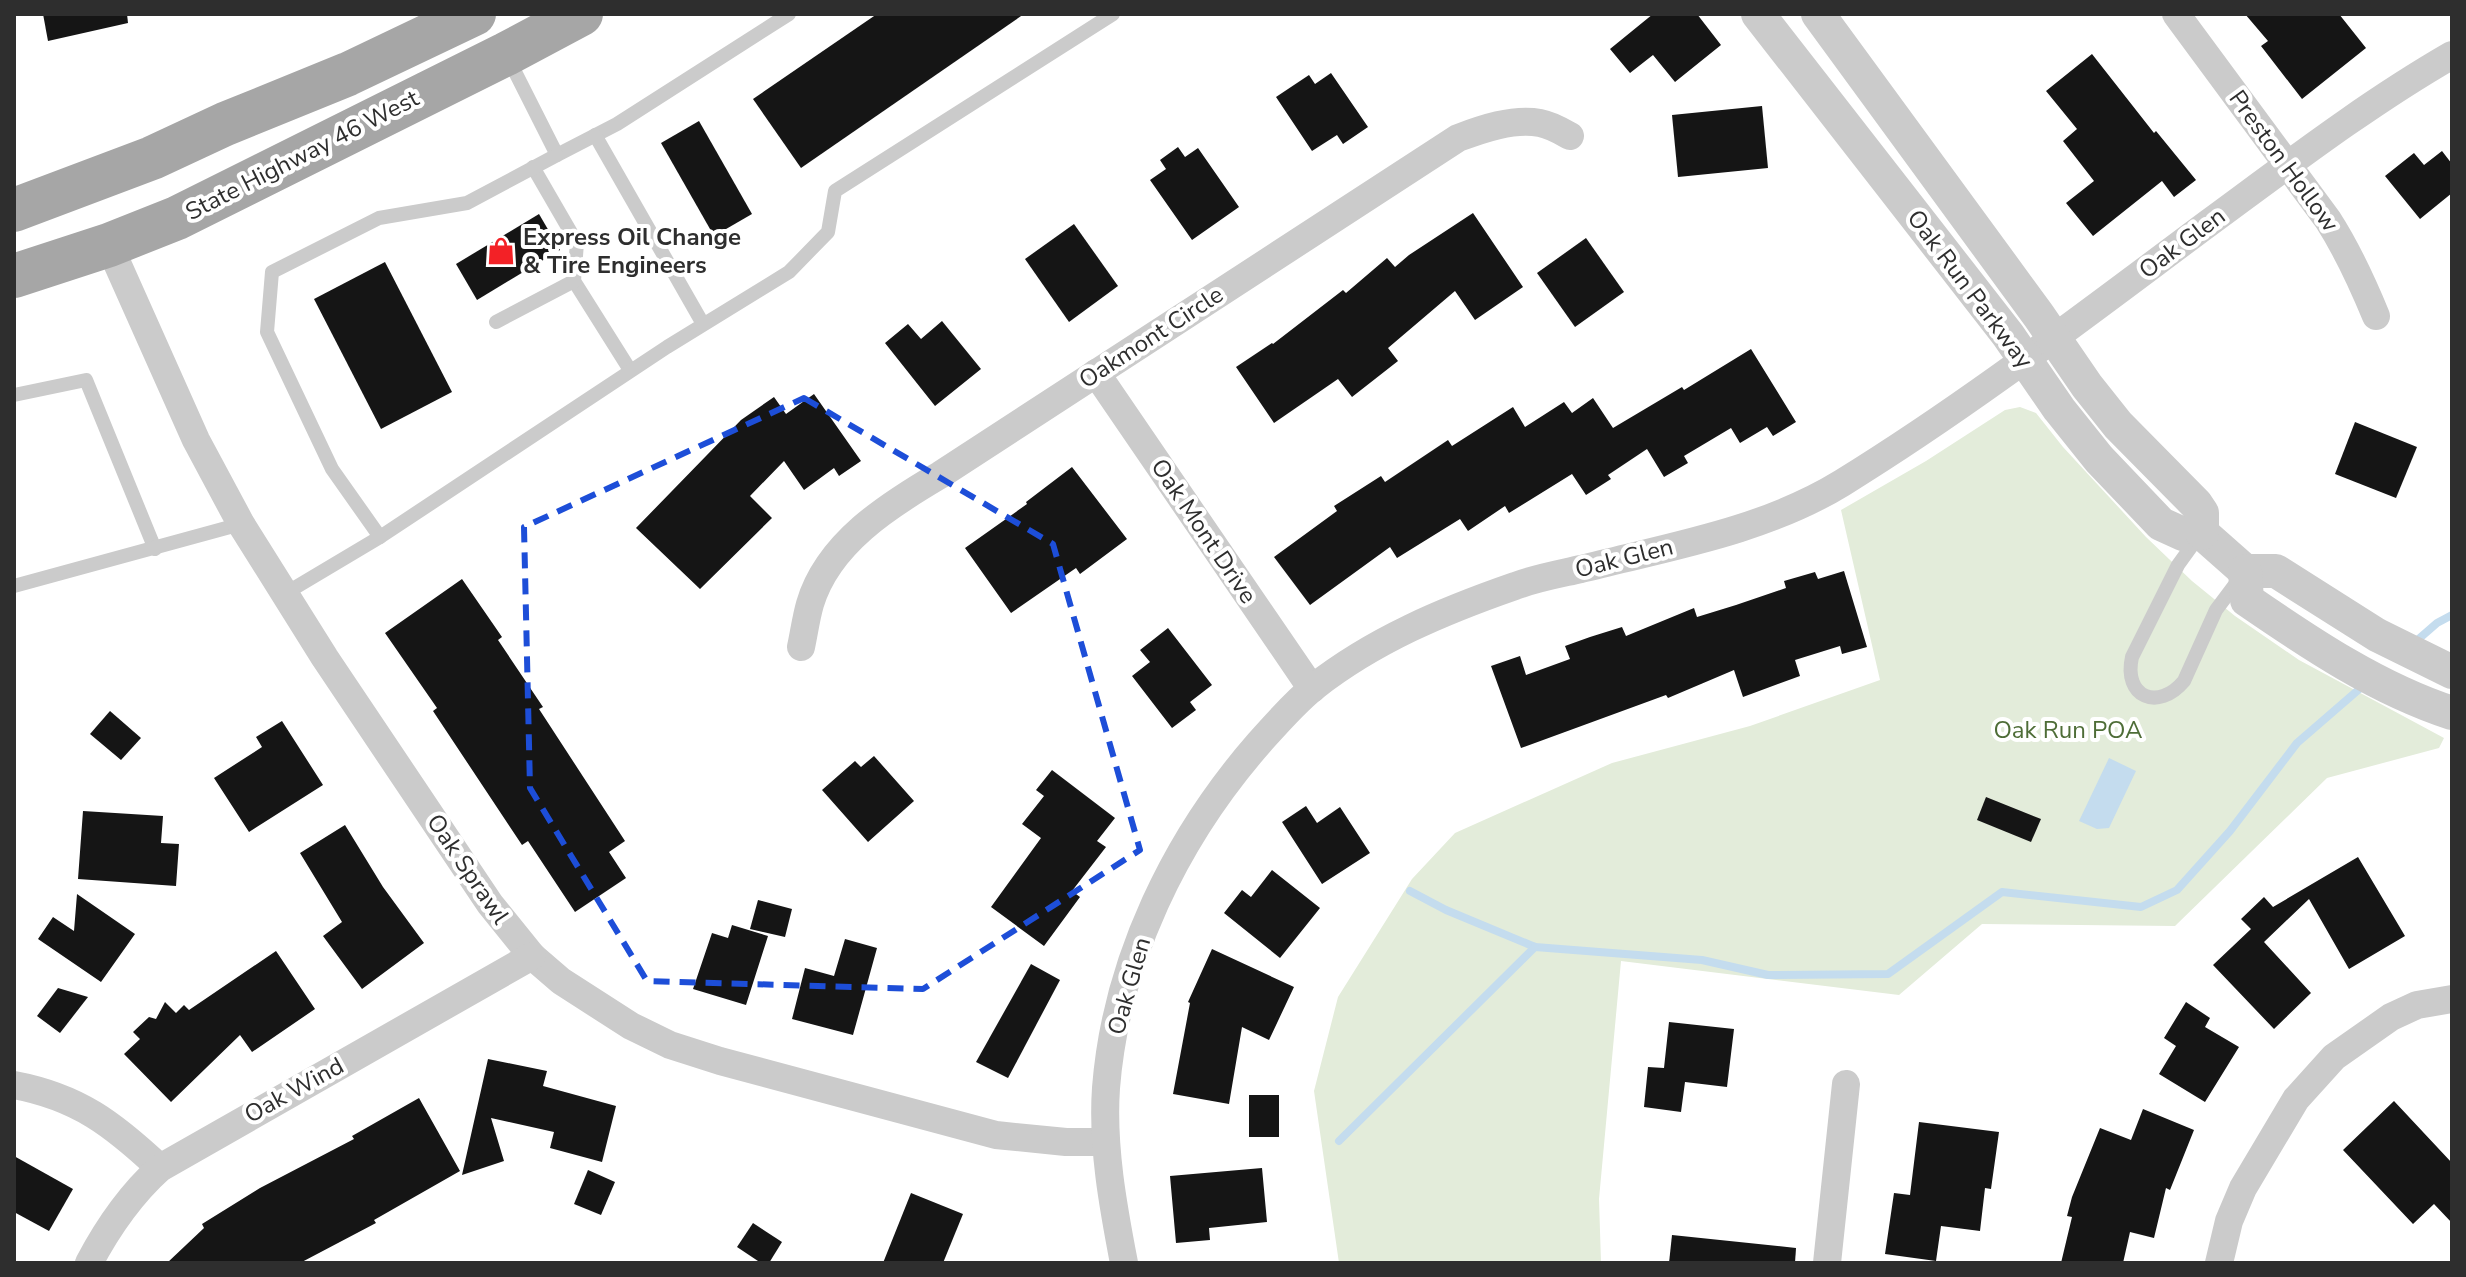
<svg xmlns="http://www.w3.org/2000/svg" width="2466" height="1277" font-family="'Nunito Sans',sans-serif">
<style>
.green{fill:#e3ecda}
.water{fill:#c4dcee}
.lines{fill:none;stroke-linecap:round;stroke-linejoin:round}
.stream{stroke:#c4dcee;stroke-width:8}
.building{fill:#151515}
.service{stroke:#cbcbcb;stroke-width:14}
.minor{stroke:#cbcbcb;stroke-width:28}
.tertiary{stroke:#cbcbcb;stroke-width:34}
.primary{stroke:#a6a6a6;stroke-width:44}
.marked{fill:none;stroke:#1d4ed8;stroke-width:6;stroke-dasharray:16 10;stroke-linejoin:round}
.labels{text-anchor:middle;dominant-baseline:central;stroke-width:8;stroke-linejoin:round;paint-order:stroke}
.street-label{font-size:24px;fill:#2e2e2e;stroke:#fff}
.poi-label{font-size:24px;font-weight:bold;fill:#2e2e2e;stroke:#fff;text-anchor:start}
.park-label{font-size:24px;fill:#4e6d37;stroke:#fff}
</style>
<rect width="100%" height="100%" fill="#fff"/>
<polygon class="green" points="2020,407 2036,413 2063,447 2146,537 2192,581 2235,616 2299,660 2444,738 2439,748 2327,778 2175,926 1982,924 1899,995 1621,961 1599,1199 1601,1263 1339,1263 1314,1091 1338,997 1412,879 1455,833 1612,763 1750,726 1880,680 1841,510 1926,461 2005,410"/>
<polygon class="water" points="2109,758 2136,771 2109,828 2097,829 2079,821"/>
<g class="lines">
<g class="stream">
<polyline points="2414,643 2437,623 2452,615"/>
<polyline points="1410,891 1446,910 1535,947 1702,960 1768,975 1888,974 2002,892 2141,907 2177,890 2230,831 2297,743 2364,685"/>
<polyline points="1339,1141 1535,947"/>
</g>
</g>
<g class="building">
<polygon points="43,14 127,14 128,23 48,41"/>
<polygon points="877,14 1024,14 801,168 753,99"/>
<polygon points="1653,14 1697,14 1721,45 1675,82 1653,55 1630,73 1610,49"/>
<polygon points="2245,14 2339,14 2366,48 2302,99 2261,46 2268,41"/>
<polygon points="2092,54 2154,133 2156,131 2196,180 2174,197 2162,181 2093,236 2066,203 2094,181 2063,141 2077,129 2046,91"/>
<polygon points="1331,73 1368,127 1343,144 1337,135 1312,151 1276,97 1309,75 1315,84"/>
<polygon points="1762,106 1768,168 1678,177 1672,115"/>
<polygon points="699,121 752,214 714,236 661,143"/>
<polygon points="1178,147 1185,157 1198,148 1239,207 1192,240 1150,180 1166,169 1160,160"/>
<polygon points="2442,151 2452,164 2452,193 2420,219 2385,176 2414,153 2424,165"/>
<polygon points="1473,213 1523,287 1475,320 1455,291 1388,348 1398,361 1352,397 1338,379 1274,423 1236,367 1272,343 1273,344 1343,290 1346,293 1387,258 1395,267 1409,255"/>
<polygon points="539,214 560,250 477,300 456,264"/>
<polygon points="1074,224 1118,286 1069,322 1025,259"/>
<polygon points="1586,238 1624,292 1575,327 1537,273"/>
<polygon points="385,262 452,392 381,429 314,299"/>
<polygon points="942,321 981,369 935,406 885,343 908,324 921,339"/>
<polygon points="1751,349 1796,422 1773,436 1767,427 1740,443 1731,428 1684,456 1688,463 1664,477 1647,449 1608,475 1611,479 1586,495 1572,474 1509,513 1505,506 1468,531 1460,519 1397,558 1390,547 1310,605 1274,557 1337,511 1334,506 1381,476 1385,482 1448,440 1452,446 1513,407 1525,427 1564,402 1572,413 1593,398 1613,428 1682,387 1684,390"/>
<polygon points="814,394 861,461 839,476 834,468 804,490 784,461 750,496 772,518 700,589 636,528 741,420 774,397 786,414"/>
<polygon points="2355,422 2417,447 2396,498 2335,474"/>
<polygon points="1072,467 1127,539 1080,574 1076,568 1011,613 965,548 1027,504 1026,502"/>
<polygon points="1844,571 1867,647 1842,654 1840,646 1795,660 1800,676 1743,697 1734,670 1668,698 1666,695 1521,748 1491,666 1520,656 1526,675 1570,659 1565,646 1590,637 1622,627 1626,636 1694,608 1697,617 1736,605 1786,588 1784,581 1815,572 1818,579"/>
<polygon points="462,579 502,637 498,640 543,707 539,709 625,841 609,852 626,878 575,912 528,841 522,845 433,711 437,708 385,633"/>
<polygon points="1168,628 1212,685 1190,702 1196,710 1172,728 1132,676 1150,662 1140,650"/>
<polygon points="110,711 141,738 121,760 90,734"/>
<polygon points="282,721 323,785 249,832 214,778 262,747 256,737"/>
<polygon points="874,756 914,801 868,842 822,790 855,761 861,767"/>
<polygon points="1052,770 1115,818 1097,841 1106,847 1072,891 1080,897 1044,946 991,907 1041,838 1022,824 1044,796 1036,790"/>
<polygon points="1986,797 2041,819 2031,842 1977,820"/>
<polygon points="1306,806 1317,823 1340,807 1370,853 1322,884 1282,822"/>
<polygon points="83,811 163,816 161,843 179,844 176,886 78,879"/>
<polygon points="345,825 383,887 424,943 362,989 323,936 342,922 300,853"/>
<polygon points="2358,857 2405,936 2349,969 2309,899 2264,942 2311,993 2274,1029 2213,965 2251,929 2241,919 2264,897 2273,907"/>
<polygon points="1272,870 1320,908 1280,958 1224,913 1242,890 1251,897"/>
<polygon points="77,894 135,934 101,982 38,939 53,917 74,931"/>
<polygon points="758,900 792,909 785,937 750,929"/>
<polygon points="732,925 768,936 746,1005 693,989 712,933 728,938"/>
<polygon points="845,939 877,948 853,1035 792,1019 805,968 834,976"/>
<polygon points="1212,949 1294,987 1269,1040 1242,1027 1229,1104 1173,1094 1190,1003 1188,1002"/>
<polygon points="276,951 315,1009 252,1052 240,1035 171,1102 124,1054 140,1039 133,1032 149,1017 156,1019 165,1002 176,1013 184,1005 189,1010"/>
<polygon points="1031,964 1060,980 1008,1078 976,1062"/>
<polygon points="58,988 88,997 60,1033 37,1016"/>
<polygon points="2186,1002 2210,1018 2205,1027 2239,1047 2205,1102 2159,1074 2176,1046 2164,1038"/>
<polygon points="1669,1022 1734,1029 1727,1087 1685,1082 1681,1112 1644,1107 1648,1067 1664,1068"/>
<polygon points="488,1059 547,1071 543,1086 616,1106 602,1162 550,1148 554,1132 491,1118 504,1161 462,1175"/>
<rect x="1249" y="1095" width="30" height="42"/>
<polygon points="419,1098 460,1171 374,1220 376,1223 300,1263 167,1263 204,1228 202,1224 260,1188 354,1139 352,1136"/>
<polygon points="2394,1101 2452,1163 2452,1223 2434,1204 2413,1224 2343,1150"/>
<polygon points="2143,1109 2194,1130 2170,1190 2166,1188 2154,1238 2130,1232 2123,1263 2061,1263 2072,1217 2067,1216 2072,1197 2100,1128 2131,1140"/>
<polygon points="1919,1122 1999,1132 1991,1189 1985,1188 1980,1231 1941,1226 1936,1261 1885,1254 1894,1193 1910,1195"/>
<polygon points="14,1156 73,1189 49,1231 14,1212"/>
<polygon points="1262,1168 1267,1222 1209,1228 1210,1240 1176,1243 1170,1176"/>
<polygon points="588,1170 615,1182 601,1215 574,1204"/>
<polygon points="911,1193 963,1214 943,1263 883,1263"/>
<polygon points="753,1223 782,1242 769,1263 761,1263 737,1247"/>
<polygon points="1672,1235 1796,1248 1795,1263 1669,1263"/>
</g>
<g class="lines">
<g class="service">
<polyline points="508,58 557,155 617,124 789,14"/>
<polyline points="595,135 703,324"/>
<polyline points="533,167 577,243 574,281 630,370"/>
<polyline points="496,322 574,281"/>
<polyline points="14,395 86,380 155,549"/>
<path d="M2199,536L2178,565L2132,657C2123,697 2158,712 2184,681L2216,610L2240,578"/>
<polyline points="380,537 332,469 267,332 272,272 379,218 467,203 557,155"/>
<polyline points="14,586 241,524"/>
<polyline points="286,593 380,537 667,347 789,272 828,232 835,191 1113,14"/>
</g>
<g class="minor">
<path d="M2176,14L2328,220C2348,251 2362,282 2376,316"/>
<polyline points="109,245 196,440 241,524 325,658 490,904 532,956 561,981 631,1026 670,1045 720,1061 996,1135 1066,1142 1106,1142"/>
<polyline points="1096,373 1312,689"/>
<path d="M801,647C804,633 806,618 810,604C828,543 889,505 940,475L1458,138C1482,129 1513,118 1540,123C1551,125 1561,131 1570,136"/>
<path d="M14,1085C78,1097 113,1124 160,1168"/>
<path d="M89,1263C108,1227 130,1195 160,1168L532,956"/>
<path d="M1124,1263C1113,1206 1102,1146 1106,1088C1116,960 1176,838 1259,743C1276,724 1294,703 1314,687C1374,640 1443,611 1515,586C1536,578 1559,574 1581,569C1668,547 1764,531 1842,483C1970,404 2089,312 2210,222C2289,164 2367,104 2452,55"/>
<polyline points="1827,1263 1846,1084"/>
<polyline points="2219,1263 2229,1221 2243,1188 2296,1099 2334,1057 2391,1017 2417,1005 2452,999"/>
</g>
<g class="tertiary">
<polyline points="1758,14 2008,335 2059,409 2099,459 2161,524 2183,534 2202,533 2245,571 2276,571 2377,635 2452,672"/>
<polyline points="1818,14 2039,316 2087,386 2118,425 2196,504 2202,513 2202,533"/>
<path d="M2245,571L2247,600C2311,644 2378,689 2452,713"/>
</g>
<g class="primary">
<polyline points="14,210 152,158 225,124 348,74 474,14"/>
<polyline points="14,276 109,245 177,218 506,54 581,14"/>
</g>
</g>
<path class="marked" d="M804,398L1053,544L1140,850L923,989L647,981L530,788L524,527Z"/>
<defs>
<symbol id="shop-bare" viewBox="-9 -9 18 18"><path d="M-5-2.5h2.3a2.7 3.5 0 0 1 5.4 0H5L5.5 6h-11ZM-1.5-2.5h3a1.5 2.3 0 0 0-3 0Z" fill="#f32126" stroke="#fff" stroke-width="2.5" paint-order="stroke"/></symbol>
</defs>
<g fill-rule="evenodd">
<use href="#shop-bare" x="481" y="231" width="40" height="40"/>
</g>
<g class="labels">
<g class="street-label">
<text transform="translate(302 155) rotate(-27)">State Highway 46 West</text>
<text transform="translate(2284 161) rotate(54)">Preston Hollow</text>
<text transform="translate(2182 243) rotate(-37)">Oak Glen</text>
<text transform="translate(1970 289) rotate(53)">Oak Run Parkway</text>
<text transform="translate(1151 337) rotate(-33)">Oakmont Circle</text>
<text transform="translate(1204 531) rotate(56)">Oak Mont Drive</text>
<text transform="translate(1624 558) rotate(-14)">Oak Glen</text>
<text transform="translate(468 869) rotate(56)">Oak Sprawl</text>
<text transform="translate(1129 986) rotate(-74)">Oak Glen</text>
<text transform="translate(294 1090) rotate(-29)">Oak Wind</text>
</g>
<g class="poi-label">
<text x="523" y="237">Express Oil Change<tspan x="523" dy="28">&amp; Tire Engineers</tspan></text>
</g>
<g class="park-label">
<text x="2068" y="730">Oak Run POA</text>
</g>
</g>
<rect width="2466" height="1277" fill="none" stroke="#2e2e2e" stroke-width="32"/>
</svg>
